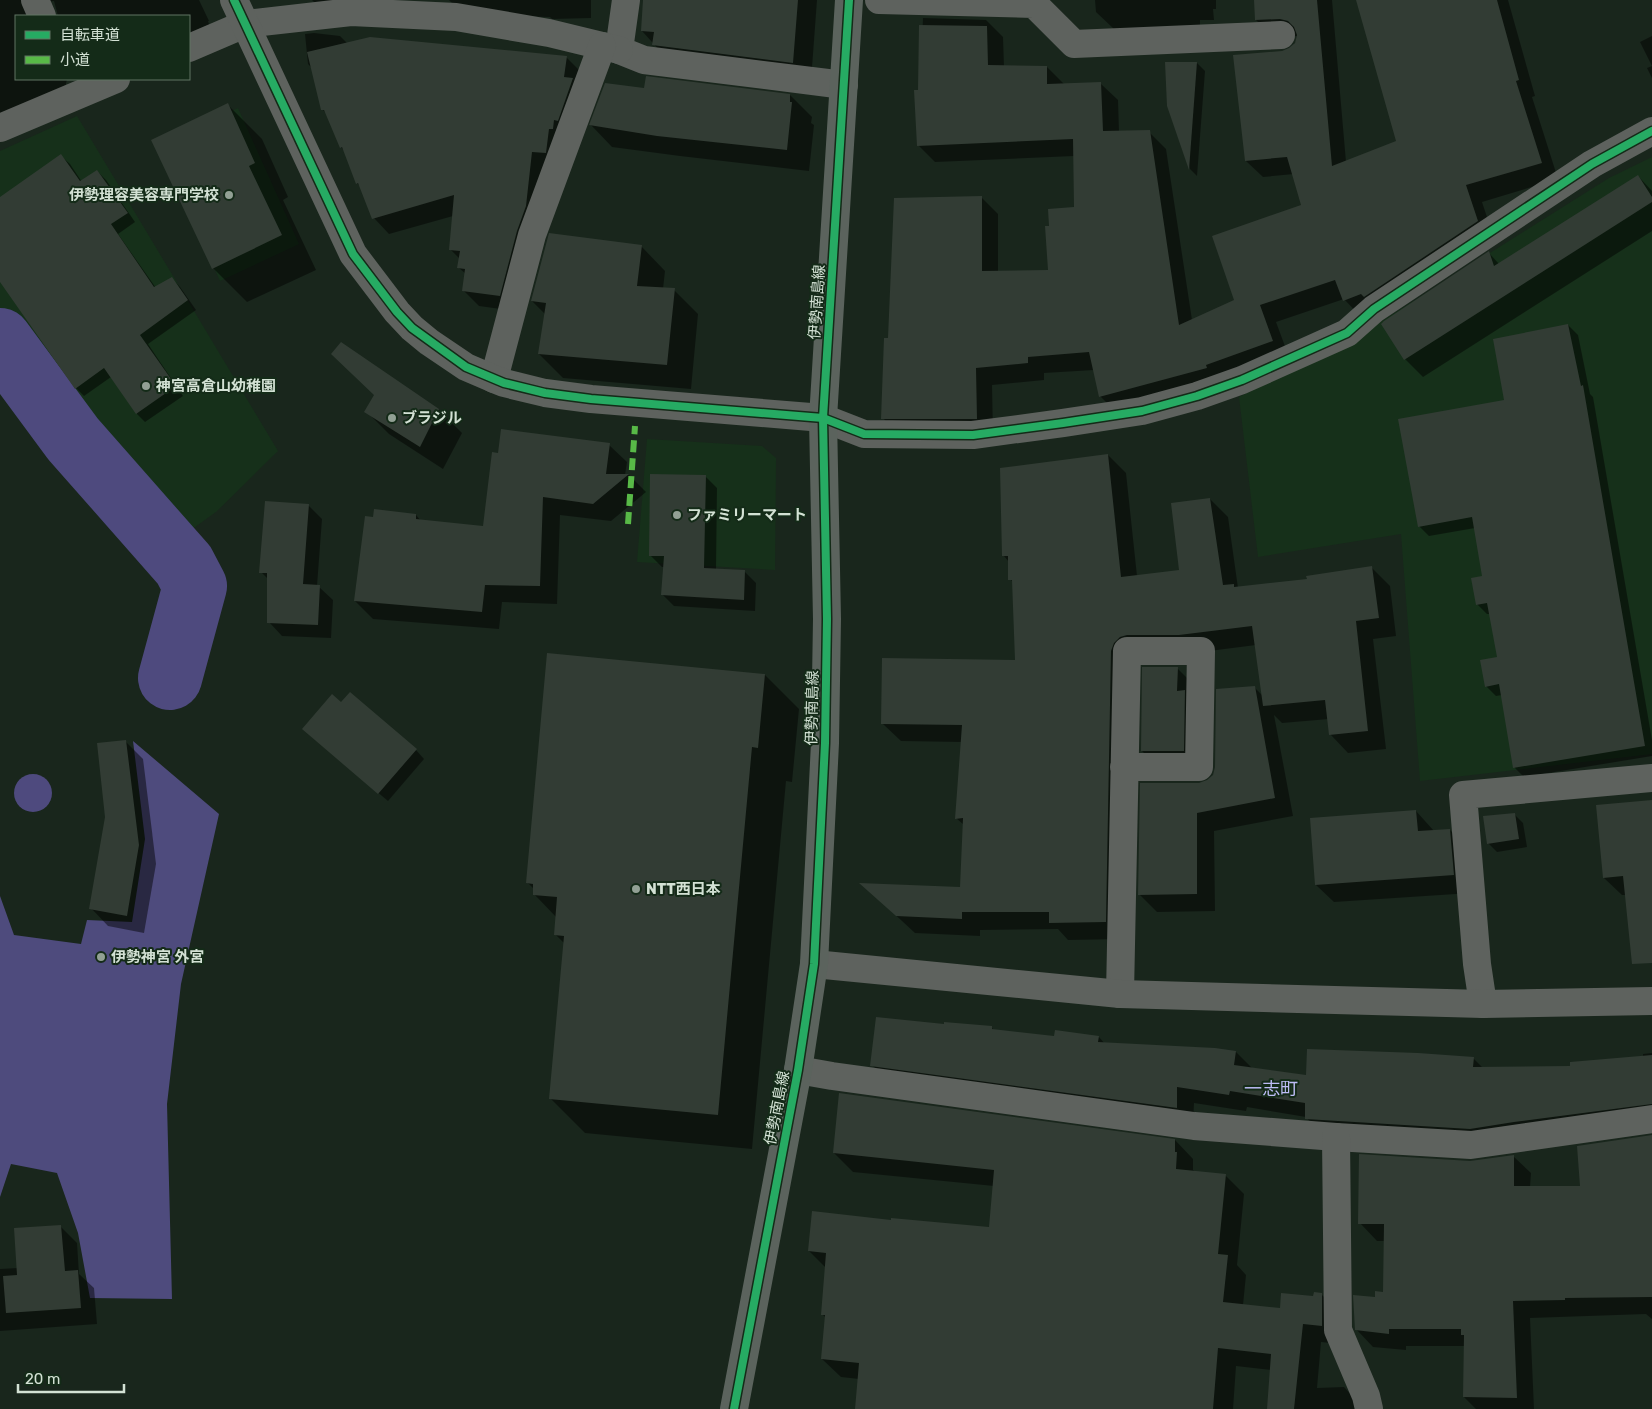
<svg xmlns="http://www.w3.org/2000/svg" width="1652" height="1409" font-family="Rubik,'Noto Sans JP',sans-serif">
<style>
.built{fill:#16301a}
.forest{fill:#4e4b7d}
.water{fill:#4e4a7e}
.shadow{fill:#0007}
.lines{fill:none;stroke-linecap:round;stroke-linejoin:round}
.river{stroke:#4e4a7e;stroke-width:64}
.building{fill:#323c34}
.minor{stroke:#5e625e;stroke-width:28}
.tertiary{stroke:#5e625e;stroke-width:28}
.primary{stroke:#5b635d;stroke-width:28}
.quiet{stroke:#58b947;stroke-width:6;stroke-dasharray:12 6;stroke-linecap:butt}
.cycleway-casing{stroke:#142b18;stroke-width:11}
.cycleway{stroke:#26ab63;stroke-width:8}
.poi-dot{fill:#92a094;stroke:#142b18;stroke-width:2}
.labels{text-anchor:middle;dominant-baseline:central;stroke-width:4;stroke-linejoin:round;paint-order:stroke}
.poi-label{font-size:15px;font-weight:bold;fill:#d3e1d4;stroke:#142b18;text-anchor:start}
.street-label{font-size:15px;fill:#d3e1d4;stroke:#142b18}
.quarter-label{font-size:18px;fill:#bdbcf5;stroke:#142b18}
</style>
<rect width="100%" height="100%" fill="#19261c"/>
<g class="built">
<polygon points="238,108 299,244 220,281 159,145"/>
<polygon points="77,116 278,451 216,512 177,540 0,321 0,151"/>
<polygon points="1652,157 1652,754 1420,781 1401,534 1258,557 1239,397 1339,348 1609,178"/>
<polygon points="647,439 762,446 776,458 775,570 637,562"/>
</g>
<polygon class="forest" points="133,741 219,814 181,984 167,1104 172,1299 90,1298 78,1233 57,1173 11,1164 0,1197 0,896 14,935 81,944 87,920 132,922 145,839"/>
<circle class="water" cx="33" cy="793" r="19"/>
<g class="shadow">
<polygon points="0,0 199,0 209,21 208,21 210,27 189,37 189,16 58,16 54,1 45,2 36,16 16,16 16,79 67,79 62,102 0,129"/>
<polygon points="312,0 358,0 325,13"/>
<polygon points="449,0 591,0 591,18 552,19 550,17 464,15"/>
<polygon points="644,0 817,0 811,81 671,63 642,31"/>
<polygon points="1095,0 1216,0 1216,9 1213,9 1214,20 1200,20 1200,26 1114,29 1096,12"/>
<polygon points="1255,0 1332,0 1346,162 1398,142 1357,0 1508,0 1535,96 1532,97 1558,179 1482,202 1494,238 1361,317 1344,299 1276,322 1289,357 1117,413 1100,396 1094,370 1044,373 1044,380 992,385 993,435 899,435 883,418 889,339 981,197 998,214 998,272 1049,271 1075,209 1074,156 935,162 918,145 923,18 986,20 1003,37 1004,67 1047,67 1064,84 1101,84 1118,100 1119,132 1149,132 1166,149 1192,320 1235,301 1303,206 1294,174 1263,177 1246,161 1282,52 1290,49 1296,42 1297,36 1273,37 1256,20"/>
<polygon points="314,33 340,36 348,44 566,57 582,73 515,311 479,306 463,290 466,274 459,268 460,259 450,249 453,216 389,234 374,218 360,186 357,183 345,152 341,147 327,114 323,110 313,69 308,64 305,34"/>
<polygon points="1652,36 1652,66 1640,42"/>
<polygon points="1197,63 1205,71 1197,176 1190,169 1168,105"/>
<polygon points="1652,66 1652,78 1647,68"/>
<polygon points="645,89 790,95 812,117 811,123 814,125 809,171 680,156 612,147 591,125"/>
<polygon points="228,105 262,139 288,197 283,200 316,270 247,302 213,268"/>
<polygon points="61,156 70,164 82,182 97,171 106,180 135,222 118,234 156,288 172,278 180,287 196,310 148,344 183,396 145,422 137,414 111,377 84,396 76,388 0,280 0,198"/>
<polygon points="1638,176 1652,191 1652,231 1423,377 1405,359 1489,253 1499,264"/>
<polygon points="641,246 665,271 663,289 674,290 698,314 691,389 563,378 539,354 545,314 532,301"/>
<polygon points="1568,325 1578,335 1590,394 1593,397 1652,740 1652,756 1524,777 1515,768 1502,695 1496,696 1486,686 1498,658 1490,614 1487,614 1477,604 1483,576 1475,528 1429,536 1419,526 1505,400"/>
<polygon points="439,410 462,433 443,469 389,434 366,411"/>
<polygon points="609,445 627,462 625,475 629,475 646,492 611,521 560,515 557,604 502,602 499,629 373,619 355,601 416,515 421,521 484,527"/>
<polygon points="1108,455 1126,473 1137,576 1180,571 1210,499 1228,517 1238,588 1308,580 1372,568 1390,586 1396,636 1373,639 1386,749 1348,753 1331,735 1329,719 1282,723 1274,715 1293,816 1214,831 1215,911 1157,912 1139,894 1199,784 1208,781 1214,775 1254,687 1263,696 1256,645 1131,661 1123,939 1068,940 1058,929 980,930 980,936 915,933 862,884 961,889 964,825 956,818 962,742 901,741 883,724 1016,662 1014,583 1010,579 1009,562 1004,556"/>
<polygon points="705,476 717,488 716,570 744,571 756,583 755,611 674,606 662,594 665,567 662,567 650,555"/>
<polygon points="308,505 322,519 317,586 319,587 333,600 331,638 282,636 269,622 269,580 261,572"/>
<polygon points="1177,668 1192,683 1198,766 1157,766 1142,751"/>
<polygon points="765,675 799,709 792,782 786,781 752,1149 585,1133 551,1099 565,944 556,935 557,918 534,894 534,889 527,882"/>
<polygon points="312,737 416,750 424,759 388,801"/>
<polygon points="125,741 143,759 156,864 144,933 108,926 91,908 106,817"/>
<polygon points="1652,801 1652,963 1649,963 1631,946 1626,895 1622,895 1604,878"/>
<polygon points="1416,811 1434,831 1450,830 1467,848 1471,893 1334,902 1316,885"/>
<polygon points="1514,814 1523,823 1527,847 1497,852 1488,843"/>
<polygon points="945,1025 991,1027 994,1030 1055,1037 1099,1037 1105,1044 1236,1052 1252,1068 1307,1076 1473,1058 1483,1068 1572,1067 1643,1057 1643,1054 1652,1053 1652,1123 1488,1146 1323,1136 1306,1117 1247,1107 1246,1111 1194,1103 1193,1124 889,1082 872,1065"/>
<polygon points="1652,1136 1652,1319 1646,1314 1530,1318 1534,1409 1476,1409 1464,1397 1465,1346 1406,1346 1406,1350 1373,1347 1356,1329 1376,1299 1385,1293 1385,1241 1377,1241 1360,1223 1470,1162 1513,1156 1531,1173 1530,1187 1582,1187"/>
<polygon points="1175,1140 1193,1159 1193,1170 1196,1172 1225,1175 1244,1194 1237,1265 1246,1275 1243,1305 1281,1309 1321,1294 1340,1313 1341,1344 1321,1342 1317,1388 1344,1387 1364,1409 1269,1409 1271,1370 1236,1366 1233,1409 856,1409 859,1379 841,1377 822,1359 826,1318 822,1314 826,1268 809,1251 892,1221 990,1228 994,1186 853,1172 834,1153"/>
<polygon points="60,1226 77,1243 79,1274 94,1288 97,1324 0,1331 0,1269 18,1268"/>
</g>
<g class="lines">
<polyline class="river" points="0,340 73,439 184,565 195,586 170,678"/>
</g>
<g class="building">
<polygon points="643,0 798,0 793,63 652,45 654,32 641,31"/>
<polygon points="1254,0 1317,0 1332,166 1396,141 1356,0 1497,0 1519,80 1516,81 1542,163 1466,185 1478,221 1364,297 1361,294 1343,301 1335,280 1260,305 1273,341 1206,365 1207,368 1099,397 1089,352 1028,357 1028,363 976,368 977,419 881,419 884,338 888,338 894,198 982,196 982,271 1048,270 1045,226 1049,226 1048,209 1074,207 1073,139 917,146 914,90 918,90 919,25 987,26 988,65 1047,66 1047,84 1101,82 1103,131 1150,130 1179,325 1234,300 1212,236 1301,205 1287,157 1245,161 1233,55 1282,51 1289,48 1295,43 1297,35 1294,27 1288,21 1280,19 1255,20"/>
<polygon points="370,37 567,56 564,77 573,78 558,121 554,120 553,129 549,129 546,153 532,152 526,206 517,231 500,296 462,291 465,269 457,268 460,251 449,250 454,195 372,219 358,183 356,184 342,147 340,148 324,110 321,110 307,52"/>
<polygon points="1165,62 1197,62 1189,170 1167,106"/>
<polygon points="646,76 790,94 790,102 792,102 787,150 657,136 589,125 605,83 644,88"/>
<polygon points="228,103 255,163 249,166 282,235 212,269 151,140"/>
<polygon points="61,154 80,181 97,170 128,213 111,224 154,287 172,277 188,300 140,335 176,386 136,414 104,368 75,389 0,282 0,197"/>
<polygon points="1638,175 1652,197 1652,202 1404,360 1381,324 1384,321 1489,251 1494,266"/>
<polygon points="549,233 642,245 637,286 675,288 667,365 538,354 546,303 531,301"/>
<polygon points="1568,324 1581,386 1583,385 1645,746 1513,768 1499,684 1485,687 1480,660 1497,657 1487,603 1476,605 1471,578 1482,576 1472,517 1418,527 1398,419 1504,400 1493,339"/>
<polygon points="341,342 439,409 420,447 364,412 374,395 331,354"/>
<polygon points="501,429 610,443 606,474 629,474 593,504 543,497 540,586 485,585 482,612 354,601 365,516 373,517 374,509 416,514 416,519 483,526 492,452 498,453"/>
<polygon points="1108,454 1121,577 1179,570 1171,503 1210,498 1223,585 1234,584 1234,587 1307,579 1306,576 1372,566 1379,618 1356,621 1368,731 1329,735 1325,700 1263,706 1252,626 1179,635 1127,635 1120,637 1114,643 1111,651 1106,922 1049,923 1049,912 962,912 962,919 896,916 859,883 960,887 963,818 955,819 962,725 881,724 882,658 1015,660 1012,580 1008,580 1008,556 1002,556 1000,468"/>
<polygon points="650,474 706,475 704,568 745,570 744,600 661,595 664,556 649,556"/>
<polygon points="265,501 309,504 303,584 320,585 318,625 267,623 267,573 259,573"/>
<polygon points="547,653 765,674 758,748 752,747 718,1115 549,1099 564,936 554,935 557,897 533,895 533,884 526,883"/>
<polygon points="1142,667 1178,667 1177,691 1185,690 1184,751 1141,751"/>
<polygon points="1255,686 1275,798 1197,813 1197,894 1138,895 1140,783 1199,783 1207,780 1213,775 1215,767 1216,689"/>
<polygon points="350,692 417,749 378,794 302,729 332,694 341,702"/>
<polygon points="126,740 139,845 127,916 89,909 105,817 97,743"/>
<polygon points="1652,800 1652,963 1632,964 1623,876 1603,878 1596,805"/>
<polygon points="1416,810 1418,831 1450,829 1454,875 1315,885 1310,818"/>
<polygon points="1515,813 1519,839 1487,844 1483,816"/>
<polygon points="876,1017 944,1024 944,1022 992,1026 992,1029 1054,1036 1055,1030 1099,1036 1098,1042 1215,1048 1236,1051 1234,1065 1306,1075 1307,1049 1418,1053 1474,1057 1473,1067 1570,1066 1570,1062 1652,1055 1652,1104 1514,1122 1470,1129 1305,1119 1305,1103 1230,1091 1229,1095 1177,1087 1177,1108 870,1066"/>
<polygon points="839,1093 1175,1139 1175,1152 1177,1152 1176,1169 1226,1174 1218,1254 1228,1255 1223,1302 1280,1308 1281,1293 1313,1296 1314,1292 1322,1293 1322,1326 1303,1324 1294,1409 1267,1409 1271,1354 1218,1348 1213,1409 855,1409 859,1363 821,1359 825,1315 821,1315 826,1253 808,1251 812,1211 891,1220 891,1218 989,1227 994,1170 833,1153"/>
<polygon points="1652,1135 1652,1297 1565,1298 1565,1300 1513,1301 1517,1398 1463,1397 1464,1335 1461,1335 1461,1329 1389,1329 1389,1334 1355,1330 1353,1295 1375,1297 1375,1291 1383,1292 1384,1224 1358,1224 1359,1154 1470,1161 1514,1155 1514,1186 1580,1186 1577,1146"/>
<polygon points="61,1225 65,1271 78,1270 81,1308 6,1313 3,1276 17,1275 14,1228"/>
</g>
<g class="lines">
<g class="minor">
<polyline points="35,0 42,16"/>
<polyline points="626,0 619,50 644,60 844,85"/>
<polyline points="879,0 1034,4 1074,44 1281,35"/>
<polyline points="189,48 245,24 351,12 456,17 549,33 619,50"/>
<polyline points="0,128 116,79"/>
<polyline points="494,379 532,235 602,46"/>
<polyline points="823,418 864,434 973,435 1063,423 1142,411 1197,396 1242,380 1347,333 1374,309 1592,164 1652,131"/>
<polyline points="1120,994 1127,651 1201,651 1199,767 1124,767"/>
<polyline points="1483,1004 1477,964 1463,795 1652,778"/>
<polyline points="798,1070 832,1076 1194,1126 1336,1137 1471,1145 1652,1119"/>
<polyline points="1336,1137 1338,1330 1366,1396 1369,1409"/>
</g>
<g class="tertiary">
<polyline points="234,0 353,254 397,312 412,328 429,342 466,367 494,379 504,383 545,393 591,399 823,418"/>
<polyline points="814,964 1120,994 1483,1004 1652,1001"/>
</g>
<polyline class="primary" points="734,1409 798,1070 814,964 825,743 827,619 823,418 849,0"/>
<polyline class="quiet" points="628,524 635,426"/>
<defs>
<g id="cycleway">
<polyline points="234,0 353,254 397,312 412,328 466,367 504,383 545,393 591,399 823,418 864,434 973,435 1063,423 1142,411 1197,396 1242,380 1347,333 1374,309 1592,164 1652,131"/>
<polyline points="734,1409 798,1070 814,964 825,743 827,619 823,418 849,0"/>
</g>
</defs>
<use href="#cycleway" class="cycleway-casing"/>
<use href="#cycleway" class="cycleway"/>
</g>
<g class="poi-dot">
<circle cx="229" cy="195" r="5"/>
<circle cx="146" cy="386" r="5"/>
<circle cx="392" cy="418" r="5"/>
<circle cx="677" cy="515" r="5"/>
<circle cx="636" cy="889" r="5"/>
<circle cx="101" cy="957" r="5"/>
</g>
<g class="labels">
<g class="poi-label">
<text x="219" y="195" text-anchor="end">伊勢理容美容専門学校</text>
<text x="156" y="386">神宮高倉山幼稚園</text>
<text x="402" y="418">ブラジル</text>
<text x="687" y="515">ファミリーマート</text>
<text x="646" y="889">NTT西日本</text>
<text x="111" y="957">伊勢神宮 外宮</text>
</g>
<g class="street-label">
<text transform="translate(817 302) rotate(-86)">伊勢南島線</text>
<text transform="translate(812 708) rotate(-89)">伊勢南島線</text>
<text transform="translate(777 1108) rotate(-79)">伊勢南島線</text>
</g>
<g class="quarter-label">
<text x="1271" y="1089">一志町</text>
</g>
</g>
<rect x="15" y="15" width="175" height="65" fill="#142b18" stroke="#607463"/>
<rect x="25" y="31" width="25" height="8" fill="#26ab63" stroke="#607463"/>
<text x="60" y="40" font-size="15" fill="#d3e1d4">自転車道</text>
<rect x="25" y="56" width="25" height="8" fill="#58b947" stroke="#607463"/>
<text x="60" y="65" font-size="15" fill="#d3e1d4">小道</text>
<path d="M18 1384v8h106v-8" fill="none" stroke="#d3e1d4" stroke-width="2.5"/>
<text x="25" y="1384" font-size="15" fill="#d3e1d4" stroke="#142b18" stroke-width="4" paint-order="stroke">20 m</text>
</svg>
